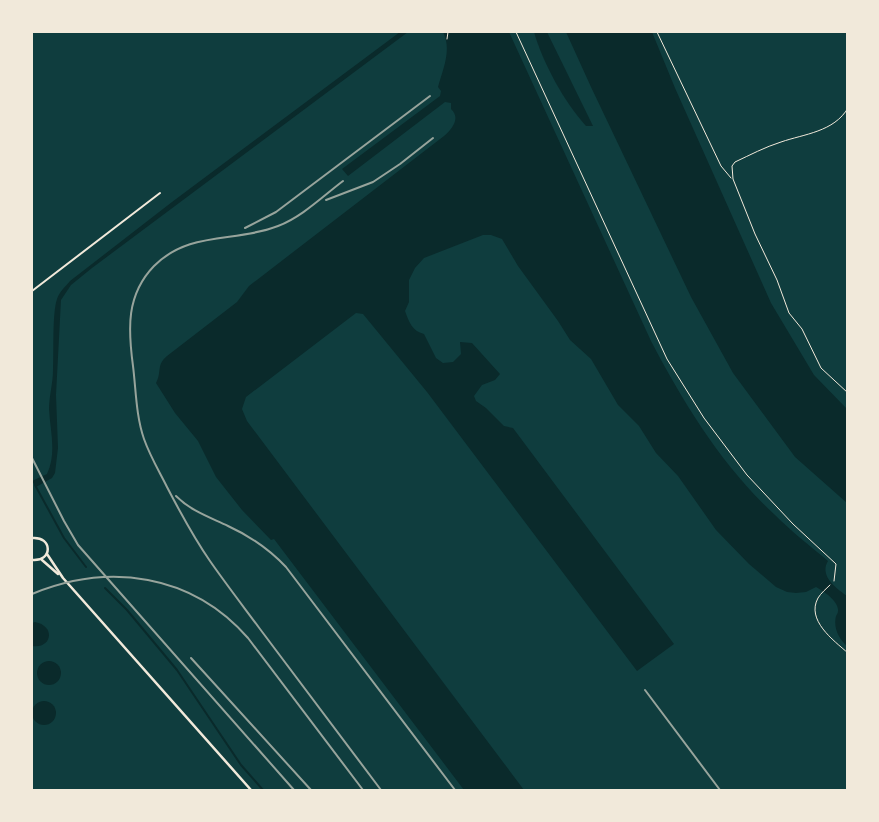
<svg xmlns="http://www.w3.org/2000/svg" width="879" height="822" font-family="Helvetica,sans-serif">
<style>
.water{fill:#0a2a2b}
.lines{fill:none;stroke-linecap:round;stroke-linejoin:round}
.stream{stroke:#0a2a2b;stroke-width:2}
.path{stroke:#f1e9da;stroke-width:1}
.service{stroke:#f1e9da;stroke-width:1}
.minor{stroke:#f1e9da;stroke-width:2}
.secondary{stroke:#f1e9da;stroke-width:2.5}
.rail{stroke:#97a49c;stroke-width:2}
</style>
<rect width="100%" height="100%" fill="#0f3d3e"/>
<g class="water">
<path d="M400,32H408L92,268L71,285L61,300L56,395L58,448L55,473L52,478L36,487L32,481L47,474C57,453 50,430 49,409C49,396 53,383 53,370C54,352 52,314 57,299C59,292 66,286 70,281L172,202Z"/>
<path d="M443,32H509L651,341C684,404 722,466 775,515C791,531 810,546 828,561C819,576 836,588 847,596V646C839,639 833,628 836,616C837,614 838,613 838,611C839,601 823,591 816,587L806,592L796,593L787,592L776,587L749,564L716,530L678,476L656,453L639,426L618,405L591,359L570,340L558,321L518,266L502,239L491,235H483L424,258L415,268L409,280V302L405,311C409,322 412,331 424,334L436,358L443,363L453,362L461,354L460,342L472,343L500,374L495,380L482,385L474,396L476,401L486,408L504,426L513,428L674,644L637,671L427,392L363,314L356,313L246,397L242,409L247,421L524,790H464L274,539L271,540L242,510L216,477L198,441L175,413L156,383C162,372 156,365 167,356L237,302L249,286L444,136C452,129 461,118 451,109V103L445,102L348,176L342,169L440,96L441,91L438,87C443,69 452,50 443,32Z"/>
<path d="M534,32H547L593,126H586C564,102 543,63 534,32Z"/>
<polygon points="566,32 652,32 675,88 771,303 814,375 847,409 847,503 795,457 733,373 691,297 591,87"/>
<path d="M35,622C56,626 52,649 32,646V623Z"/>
<circle cx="49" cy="673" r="12"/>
<circle cx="44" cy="713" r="12"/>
</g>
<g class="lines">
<g class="stream">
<polyline points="35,485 64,538 86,567"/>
<polyline points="105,588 127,610 177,670 241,765 263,790"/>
</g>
<g class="path">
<polyline points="447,39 448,32"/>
<path d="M830,585C826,589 821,593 818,598C806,620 833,640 848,653"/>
</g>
<g class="service">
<polyline points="516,32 667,359 704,418 747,475 793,524 836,564 834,581"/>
<polyline points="657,32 721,166 731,178"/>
<path d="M848,108C834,132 804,134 781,142C765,147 750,155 735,162L732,166L733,179L755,234L777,280L789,313L802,329L821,368L848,393"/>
</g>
<polyline class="minor" points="32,291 160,193"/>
<g class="secondary">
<path d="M32,538C53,536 53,562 32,560"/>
<polyline points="47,554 63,578 251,790"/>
<polyline points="42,560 58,574"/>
</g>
<g class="rail">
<path d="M343,181C323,196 302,217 278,226C235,243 190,230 154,266C126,295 128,329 133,366C136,390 136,416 144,439C150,456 159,471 167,487C180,512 194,538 210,561C226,584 243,606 260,629C301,683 341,737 381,790"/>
<polyline points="326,200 373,182 400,164 433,138"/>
<polyline points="245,228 276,212 430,96"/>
<polyline points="32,458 64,521 78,545 294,790"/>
<path d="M176,496C191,511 209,517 228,526C250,536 269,549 286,567L455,790"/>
<path d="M32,594C109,562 192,574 248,638L363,790"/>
<polyline points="191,658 311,790"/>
<polyline points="645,690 720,790"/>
</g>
</g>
<rect width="879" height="822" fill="none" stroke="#f1e9da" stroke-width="66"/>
</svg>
